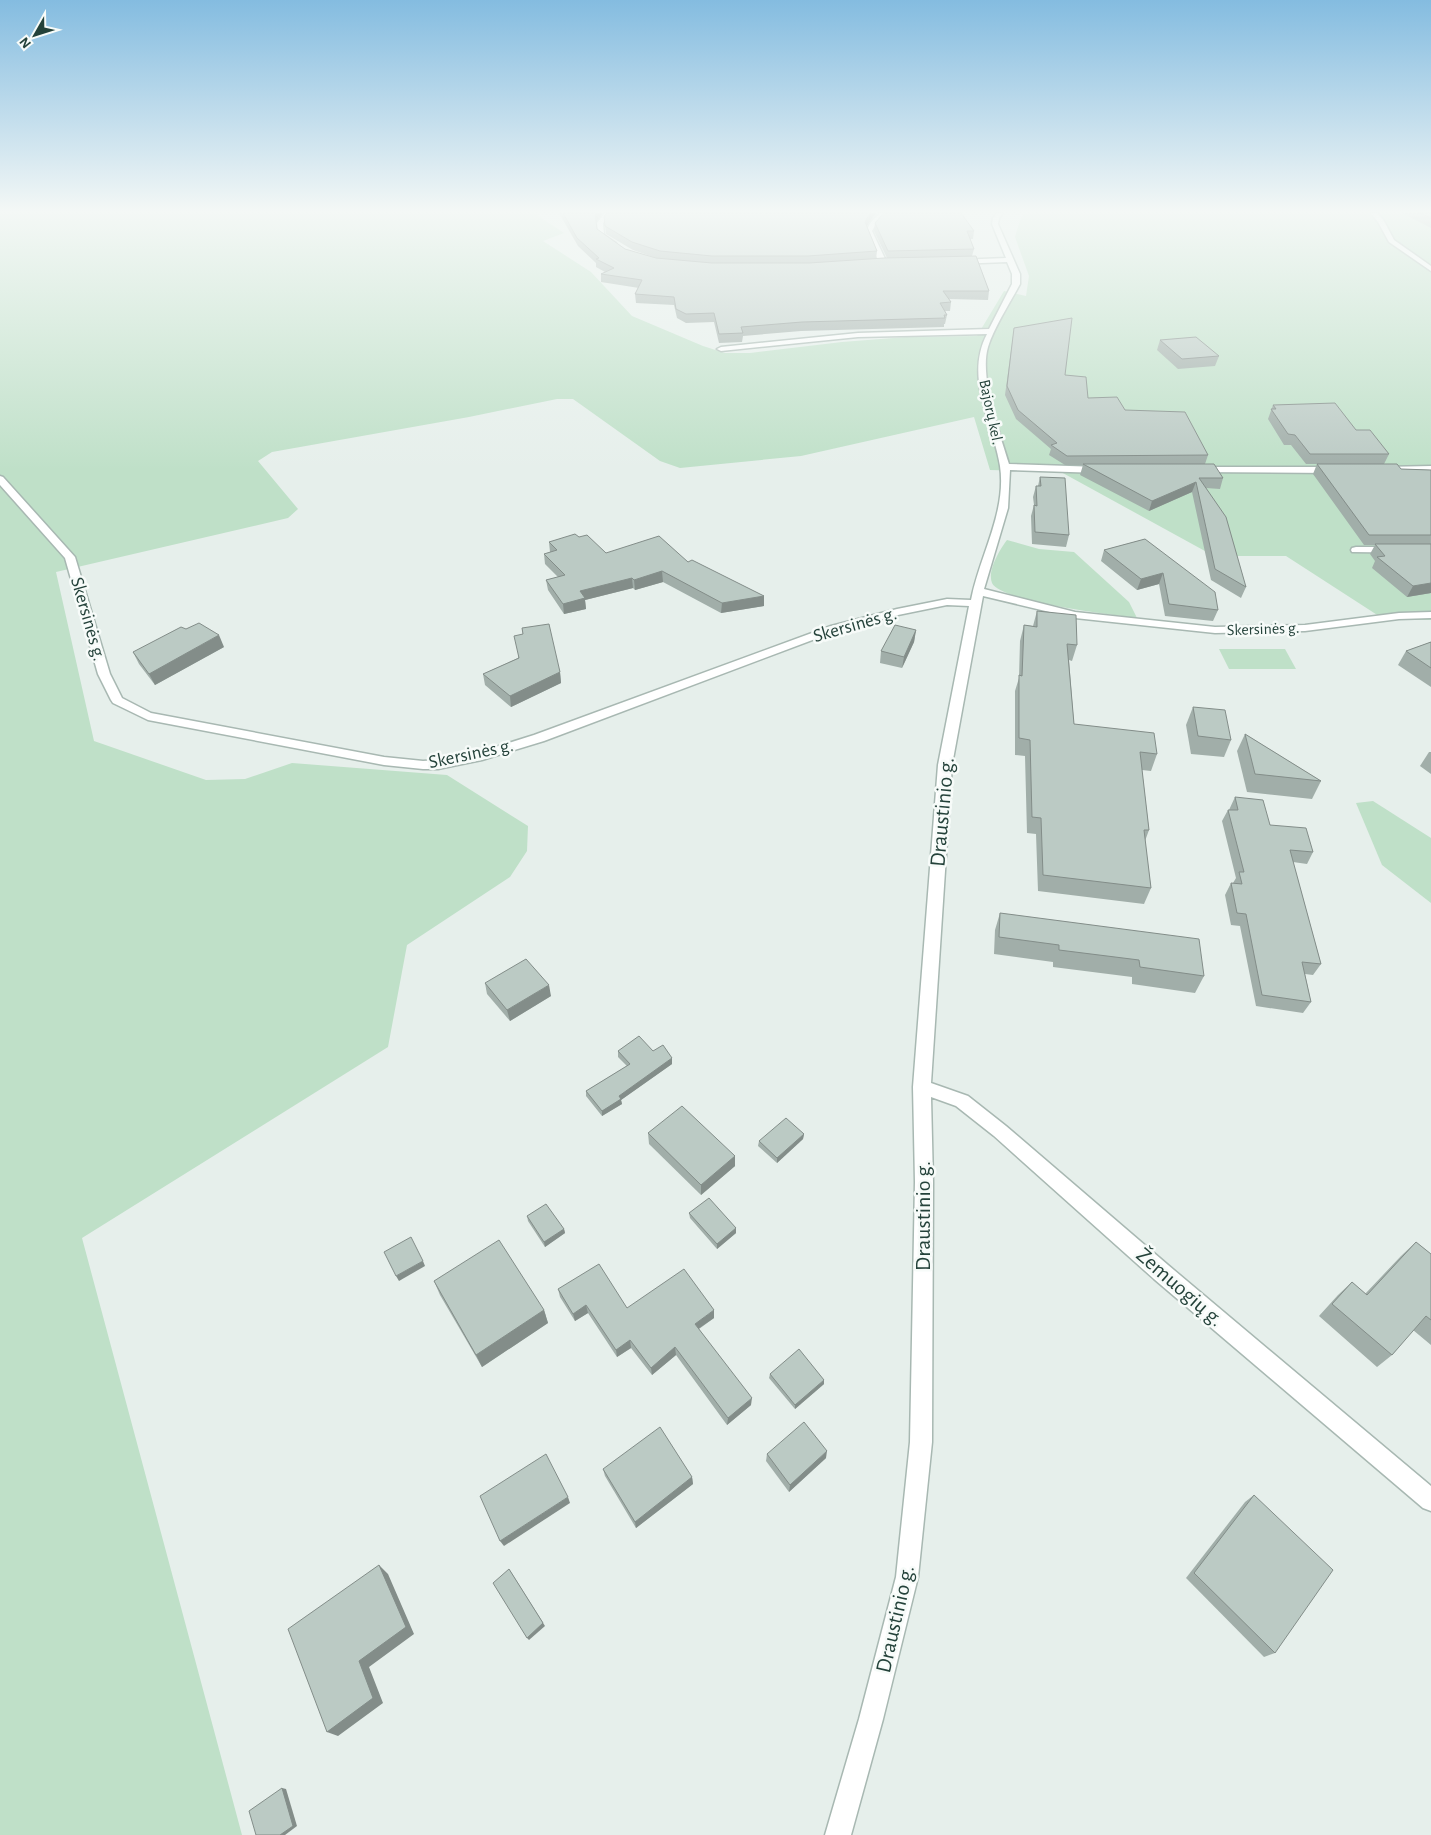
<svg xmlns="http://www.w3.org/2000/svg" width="1431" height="1835" font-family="'Alegreya Sans',sans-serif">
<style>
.green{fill:#bfe0c8}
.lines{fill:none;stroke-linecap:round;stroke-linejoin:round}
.minor-casing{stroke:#a8b8b2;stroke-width:3}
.minor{fill:#fff;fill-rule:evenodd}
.wall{fill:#a1aea9}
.shaded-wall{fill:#838d89}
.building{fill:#bbcac4;stroke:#838d89}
.labels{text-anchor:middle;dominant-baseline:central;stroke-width:5;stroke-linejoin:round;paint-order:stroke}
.far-street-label{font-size:16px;fill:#24423a;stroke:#f7fbf9}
.street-label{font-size:19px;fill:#24423a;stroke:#f7fbf9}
.near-street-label{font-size:22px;fill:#24423a;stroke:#f7fbf9}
</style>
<rect width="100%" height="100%" fill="#e6efeb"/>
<g class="green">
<polygon points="0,213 534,213 564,233 543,241 591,272 632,316 703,346 725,353 750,353 842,342 906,337 977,336 1004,291 1026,296 1029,276 1015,237 1021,217 1026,213 1431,213 1431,620 1385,620 1286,556 1214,556 1061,472 990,470 974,417 801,456 680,468 660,461 573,399 557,399 469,417 272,452 258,461 298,509 288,518 56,572 94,741 206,780 245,779 292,763 447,775 528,826 527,851 510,877 407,945 388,1047 82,1238 242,1835 0,1835"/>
<path d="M1007,540L1039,549L1074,552L1129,602L1137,618C1114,615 1001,602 992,583C987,571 1000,549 1007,540Z"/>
<polygon points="1219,649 1285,649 1296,669 1229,669"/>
<polygon points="1373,801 1431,838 1431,903 1382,865 1356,803"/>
</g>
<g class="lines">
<defs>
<g id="minor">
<polygon points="605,213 612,213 603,223 604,235 616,243 616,245 612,245 598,236 597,223"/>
<polygon points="880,213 887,213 876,224 872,231 887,263 883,265 879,263 866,231 871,222"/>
<path d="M997,213H1003L999,218L998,224L1020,274V284C1010,303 994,327 988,347C979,377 1000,434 1009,464L1100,467L1105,470L1100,473L1010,470L1008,508L984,589L1075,612L1215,627L1305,625L1399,613L1431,612V618L1399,619L1305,631L1215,633L1075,618L983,596L952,765L931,1083L968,1096L1006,1126L1168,1265L1431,1486V1511L1423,1508L1154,1279L994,1136L956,1106L931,1097L933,1182L932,1442L918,1577L883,1719L851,1835H825L859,1719L896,1577L910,1442L915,1182L913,1087L938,765L969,606L947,605L898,615L839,630L544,741L482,760L438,769H423L384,765L148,720L113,703L111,700L98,674L65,558L0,485V476L3,477L75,557L110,674L122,698L151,713L384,757L423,761L438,760L480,752L534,735L831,626L897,609L947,599L971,600C979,557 1007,512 1000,466C993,422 964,378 987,334L858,337L721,351L717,349L721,347L858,333L989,329L1012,284V274L1007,262L957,264L953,262L957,260L1006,258L992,224L993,218Z"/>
<polygon points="1371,213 1377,213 1384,221 1394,240 1431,266 1431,271 1389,242 1378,222"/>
<polygon points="1431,466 1431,472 1383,473 1378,470 1383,467"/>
<polygon points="1198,467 1333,467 1338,470 1333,473 1195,472 1193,470"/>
<polygon points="1356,547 1431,547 1431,553 1352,552 1351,550 1352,548"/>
</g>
</defs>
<use href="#minor" class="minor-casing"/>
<use href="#minor" class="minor"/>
</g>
<g class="wall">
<polygon points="559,213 603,213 596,222 597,229 625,249 656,258 659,259 633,250 606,234 604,216 870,221 867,226 877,251 876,259 887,258 874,231 875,223 974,231 973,239 970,239 974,249 972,256 989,291 988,300 949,299 951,302 950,311 945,311 947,315 945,324 944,324 944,327 801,331 743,336 742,342 719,343 714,322 686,323 677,318 674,305 636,303 635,294 639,288 601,282 601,274 605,272 596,267 596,263 578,246"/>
<polygon points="1402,213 1431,213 1431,228"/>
<polygon points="1014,328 1065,375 1088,398 1125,410 1208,455 1205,464 1223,478 1220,489 1206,488 1246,587 1241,598 1211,580 1192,492 1149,511 1080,475 1083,465 1065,465 1049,455 1051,449 1016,419 1005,395"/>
<polygon points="1160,340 1219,356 1215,366 1178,369 1157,350"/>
<polygon points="1273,405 1356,430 1389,454 1384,464 1401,469 1431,470 1431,593 1407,597 1372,568 1375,561 1370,554 1375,545 1364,545 1313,474 1317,464 1306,464 1291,445 1284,445 1268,419"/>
<polygon points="1040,477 1069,535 1066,547 1032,544 1031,516 1034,505 1033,497 1036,486 1038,486"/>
<polygon points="579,537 606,553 688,562 764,596 764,606 721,613 663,582 635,590 633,588 585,600 586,609 564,614 548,590 546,580 558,577 545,564 544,554 550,552 549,542"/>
<polygon points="1145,539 1218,610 1213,621 1165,616 1159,584 1137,590 1101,561 1104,550"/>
<polygon points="1037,611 1077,645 1072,661 1069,660 1074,724 1157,754 1151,771 1142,770 1149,830 1145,841 1151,888 1144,904 1038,891 1036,834 1027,833 1025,756 1015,755 1015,691 1019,678 1020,641 1024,625 1033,626"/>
<polygon points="522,628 560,672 561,683 511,707 485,685 483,674 518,658 523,634"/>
<polygon points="916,630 914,642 902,668 880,663 881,651"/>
<polygon points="1431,642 1431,687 1398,665 1406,651"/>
<polygon points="224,647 155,685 139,664 133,652"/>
<polygon points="1193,707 1231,740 1224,757 1191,754 1186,725"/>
<polygon points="1245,734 1321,781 1312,799 1247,792 1237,751"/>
<polygon points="1429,752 1431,752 1431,774 1420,766"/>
<polygon points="1235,797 1270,825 1313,852 1307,864 1293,862 1321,964 1313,975 1305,974 1311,1002 1303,1013 1256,1006 1240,926 1231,925 1225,895 1231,883 1233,883 1236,878 1222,821 1228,810 1229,810"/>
<polygon points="1000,913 1204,976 1195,993 1132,984 1132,977 1053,967 1053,962 994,954 995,930"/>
<polygon points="485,983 551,996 510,1021 487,994"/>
<polygon points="618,1051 653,1051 672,1064 621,1100 622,1104 602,1116 586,1096 586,1091 627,1066 618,1057"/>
<polygon points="648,1133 735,1156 735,1166 701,1195 649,1144"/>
<polygon points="804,1134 803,1139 777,1163 758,1146 759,1141"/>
<polygon points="689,1213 736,1228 736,1233 717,1249 690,1218"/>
<polygon points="527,1216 564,1229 565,1233 545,1247 528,1221"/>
<polygon points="1416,1242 1431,1254 1431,1345 1413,1330 1392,1355 1377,1367 1319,1316 1338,1295 1352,1282 1365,1294 1401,1256"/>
<polygon points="434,1281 544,1310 548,1323 482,1367 440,1295"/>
<polygon points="558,1289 627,1308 714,1318 699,1329 751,1405 727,1425 676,1355 652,1375 631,1348 617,1357 588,1313 575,1321 560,1297"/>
<polygon points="770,1374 824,1384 795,1409 769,1378"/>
<polygon points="767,1454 826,1458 789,1492 766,1461"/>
<polygon points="603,1469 692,1477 693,1484 636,1528 605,1476"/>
<polygon points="1254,1495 1275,1653 1264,1657 1186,1578 1245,1502"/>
</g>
<g class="shaded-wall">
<polygon points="596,213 603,213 596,222 595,214"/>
<polygon points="870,213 877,213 870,221 864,230 865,222"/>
<polygon points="1196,482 1192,492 1149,511 1152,501"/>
<polygon points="662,571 663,582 635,590 634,580"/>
<polygon points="1163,573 1159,584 1137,590 1141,579"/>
<polygon points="632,578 633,588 585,600 586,609 564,614 563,604 580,591"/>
<polygon points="1431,583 1431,593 1407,597 1413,586"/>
<polygon points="764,596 764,606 721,613 722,603"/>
<polygon points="916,630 914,642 902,668 904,657"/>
<polygon points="219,635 224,647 155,685 149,674"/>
<polygon points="560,672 561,683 511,707 510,696"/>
<polygon points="549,985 551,996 510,1021 507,1010"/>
<polygon points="672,1058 672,1064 621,1100 622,1104 602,1116 602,1111 619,1096"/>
<polygon points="804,1134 803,1139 777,1163 777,1158"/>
<polygon points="735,1156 735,1166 701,1195 701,1185"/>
<polygon points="736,1228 736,1233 717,1249 717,1244"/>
<polygon points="564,1229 565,1233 545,1247 544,1242"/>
<polygon points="423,1261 425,1266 399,1281 396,1276"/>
<polygon points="586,1305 588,1313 575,1321 573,1314"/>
<polygon points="544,1310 548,1323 482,1367 476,1355"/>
<polygon points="714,1310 714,1318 695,1331 695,1324"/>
<polygon points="630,1340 631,1348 617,1357 616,1350"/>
<polygon points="675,1347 676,1355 652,1375 651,1368"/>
<polygon points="824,1380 824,1384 795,1409 795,1405"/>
<polygon points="752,1398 751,1405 727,1425 728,1418"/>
<polygon points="827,1451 826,1458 789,1492 790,1485"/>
<polygon points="692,1477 693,1484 636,1528 635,1522"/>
<polygon points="568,1497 570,1503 504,1546 500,1541"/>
<polygon points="379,1565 388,1574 414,1634 369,1667 383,1703 338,1736 327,1732"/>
<polygon points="509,1569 545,1626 529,1640 527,1638"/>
<polygon points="282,1788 286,1789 297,1826 285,1835 280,1835"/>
</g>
<g class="building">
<polygon points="563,213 596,213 595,214 597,229 625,249 656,258 712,263 809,263 884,258 976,256 989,291 943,291 951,302 940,303 947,315 944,315 945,318 802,322 741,327 743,333 719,334 714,313 686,314 676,309 674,297 635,294 642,280 601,274 614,268 596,259 599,258 577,238"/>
<polygon points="607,213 870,213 865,222 877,251 808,256 712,256 660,251 632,242 605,226 604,216"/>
<polygon points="884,213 961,213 974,231 967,231 974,249 888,251 875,223"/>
<polygon points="1420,213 1431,213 1431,218"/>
<polygon points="1072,318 1065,375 1086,377 1088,398 1117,397 1125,410 1185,412 1208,455 1067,456 1051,445 1057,443 1018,410 1007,386 1014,328"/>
<polygon points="1196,337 1219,356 1182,359 1160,340"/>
<polygon points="1335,403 1356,430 1370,430 1389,454 1310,454 1295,435 1288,434 1271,409 1276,409 1273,405"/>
<polygon points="1083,464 1214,464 1223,478 1199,478 1226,517 1246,587 1215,569 1196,482 1152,501"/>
<polygon points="1317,464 1397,464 1401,469 1431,470 1431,535 1369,535"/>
<polygon points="1040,477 1065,478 1069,535 1035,532 1034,505 1037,506 1036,486 1041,486"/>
<polygon points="575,534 579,537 587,535 606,553 659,536 688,562 692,560 764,596 722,603 662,571 634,580 632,578 580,591 585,598 563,604 546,580 565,575 544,554 557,550 549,542"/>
<polygon points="1145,539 1215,592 1218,610 1169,604 1163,573 1141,579 1104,550"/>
<polygon points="1375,544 1431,544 1431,583 1413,586 1377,557 1385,556"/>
<polygon points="1037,611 1076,615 1077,645 1067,644 1074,724 1154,733 1157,754 1140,752 1149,830 1144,830 1151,888 1043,875 1041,818 1032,817 1030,740 1019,738 1019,675 1022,676 1024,625 1037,627"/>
<polygon points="199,623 219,635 149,674 133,652 181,627 186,629"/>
<polygon points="549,624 560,672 510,696 483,674 519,658 514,636 523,634 522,628"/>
<polygon points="895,625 916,630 904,657 881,651"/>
<polygon points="1431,642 1431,668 1406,651"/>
<polygon points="1193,707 1225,710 1231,740 1198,736"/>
<polygon points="1245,734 1321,781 1255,774"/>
<polygon points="1235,797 1263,800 1270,825 1306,828 1313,852 1290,850 1321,964 1302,962 1311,1002 1262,995 1246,914 1237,913 1231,883 1242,884 1239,872 1244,872 1228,810 1238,810"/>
<polygon points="1000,913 1199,939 1204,976 1140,967 1139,960 1059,950 1059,945 999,937"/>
<polygon points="526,959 549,985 507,1010 485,983"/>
<polygon points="639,1036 653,1051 663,1045 672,1058 619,1096 621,1099 602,1111 586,1091 630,1064 618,1051"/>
<polygon points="682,1106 735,1156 701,1185 648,1133"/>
<polygon points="786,1118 804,1134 777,1158 759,1141"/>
<polygon points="709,1198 736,1228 717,1244 689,1213"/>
<polygon points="546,1204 564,1229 544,1242 527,1216"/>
<polygon points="411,1237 423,1261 396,1276 384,1252"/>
<polygon points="499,1240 544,1310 476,1355 434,1281"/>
<polygon points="1416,1242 1431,1254 1431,1320 1426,1316 1392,1355 1332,1304 1352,1282 1367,1295"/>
<polygon points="599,1264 627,1308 684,1269 714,1310 695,1324 752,1398 728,1418 675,1347 651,1368 630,1340 616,1350 586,1305 573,1314 558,1289"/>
<polygon points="799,1349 824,1380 795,1405 770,1374"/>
<polygon points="804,1422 827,1451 790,1485 767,1454"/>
<polygon points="660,1427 692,1477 635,1522 603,1469"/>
<polygon points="546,1454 568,1497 500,1541 480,1496"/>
<polygon points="1254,1495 1333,1570 1275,1653 1194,1573"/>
<polygon points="379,1565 406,1627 359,1661 373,1698 327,1732 288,1629"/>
<polygon points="509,1569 543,1623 527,1638 493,1583"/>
<polygon points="282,1788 293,1826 280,1835 256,1835 249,1811"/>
</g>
<linearGradient id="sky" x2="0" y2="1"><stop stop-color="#84bce0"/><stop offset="0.45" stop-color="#f4f8f6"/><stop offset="1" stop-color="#f4f8f6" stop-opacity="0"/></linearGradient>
<rect width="1431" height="470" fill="url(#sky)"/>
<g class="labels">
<g class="far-street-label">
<text transform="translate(991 412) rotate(78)">Bajorų kel.</text>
<text transform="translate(1263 629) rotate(-2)">Skersinės g.</text>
</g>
<g class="street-label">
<text transform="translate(88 619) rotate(74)">Skersinės g.</text>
<text transform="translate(855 625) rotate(-16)">Skersinės g.</text>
<text transform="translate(471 754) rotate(-12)">Skersinės g.</text>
</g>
<g class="near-street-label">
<text transform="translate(942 812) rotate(-85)">Draustinio g.</text>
<text transform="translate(923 1216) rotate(-90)">Draustinio g.</text>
<text transform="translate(1180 1287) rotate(41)">Žemuogių g.</text>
<text transform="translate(895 1619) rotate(-77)">Draustinio g.</text>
</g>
</g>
<g transform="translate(35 35) rotate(231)" stroke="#f7fbf9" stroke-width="4" paint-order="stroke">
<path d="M0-4L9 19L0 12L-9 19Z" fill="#24423a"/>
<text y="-8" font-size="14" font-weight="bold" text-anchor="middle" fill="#24423a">N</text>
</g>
</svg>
